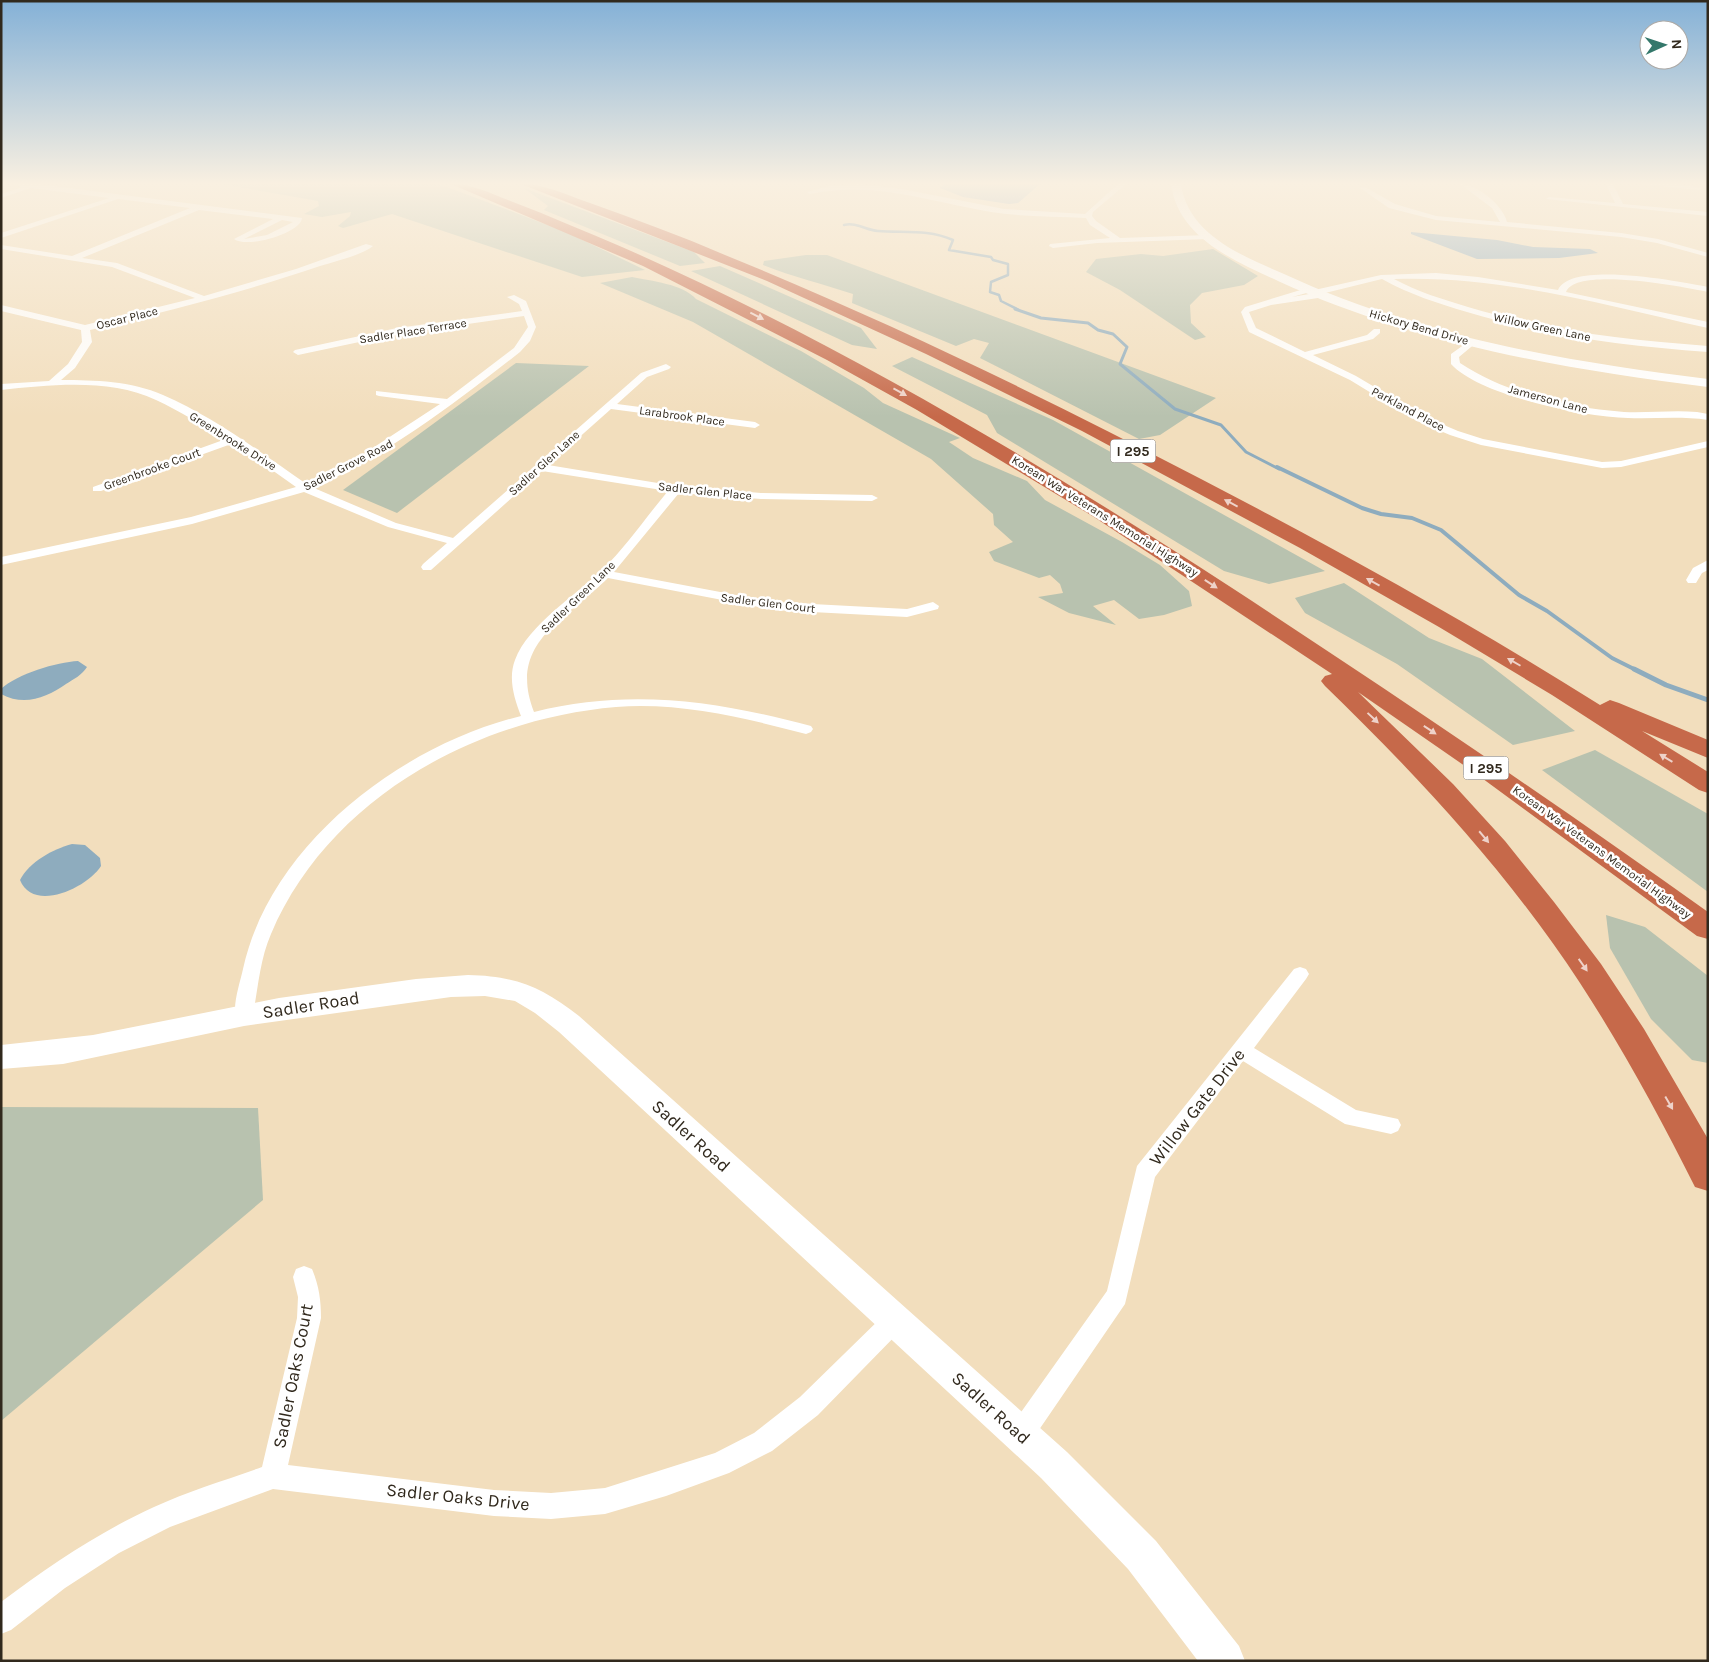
<svg xmlns="http://www.w3.org/2000/svg" width="1709" height="1662" font-family="Karla,sans-serif">
<style>
.green{fill:#b8c2af}
.water{fill:#8eacbe}
.lines{fill:none;stroke-linecap:round;stroke-linejoin:round}
.stream-far3{stroke:#8eacbe;stroke-width:2.5}
.stream-far2{stroke:#8eacbe;stroke-width:3}
.stream-far1{stroke:#8eacbe;stroke-width:4}
.stream{stroke:#8eacbe;stroke-width:5}
.street{fill:#fff;fill-rule:evenodd}
.secondary{fill:#fff;fill-rule:evenodd}
.highway{fill:#c6694a;fill-rule:evenodd}
.oneway{fill:#eed2c9}
.labels{text-anchor:middle;dominant-baseline:central;stroke-width:5;stroke-linejoin:round;paint-order:stroke}
.far-street-label{font-size:12px;fill:#31291d;stroke:#fff}
.shield{fill:#fff;stroke:#6f6961;stroke-width:1}
.shield-label{font-size:14px;font-weight:bold;fill:#31291d}
.near-street-label{font-size:18px;fill:#31291d;stroke:#fff}
</style>
<rect width="100%" height="100%" fill="#f2debd"/>
<g class="green">
<polygon points="222,184 439,184 566,232 645,270 582,277 392,214 343,228 338,226 350,216 351,212 322,217 304,214 319,206 318,201"/>
<polygon points="524,188 694,252 705,263 680,266 544,210 548,206"/>
<polygon points="1213,249 1258,276 1244,285 1202,293 1190,305 1191,323 1206,337 1195,340 1120,290 1086,272 1096,259 1141,254 1163,256"/>
<path d="M806,255H827L1216,398L1160,435L1139,439L980,358L989,343L974,339L956,346L852,303L853,294C823,284 793,277 763,265L764,261Z"/>
<polygon points="720,266 861,328 877,349 852,345 691,271"/>
<path d="M632,277C651,281 683,284 696,299L801,351L864,388L883,403L960,438L949,442L973,458L1027,481L1045,500L1122,542L1160,565L1189,591L1192,606L1164,615L1139,619L1114,600L1093,606L1116,625L1069,613L1038,597L1063,593L1060,584L1050,575L1039,578L994,561L989,552L1013,542L994,525L993,514L931,459L693,322L600,283Z"/>
<polygon points="912,357 1053,420 1325,571 1269,584 1224,571 997,433 987,415 892,366"/>
<polygon points="516,363 589,366 397,513 343,490"/>
<polygon points="1344,583 1429,638 1482,659 1575,731 1513,745 1397,664 1305,613 1295,598"/>
<polygon points="1595,750 1708,814 1708,892 1542,770"/>
<polygon points="1606,915 1645,927 1708,976 1708,1063 1692,1060 1651,1019 1610,948"/>
<polygon points="1,1107 258,1108 263,1200 1,1421"/>
</g>
<g class="water">
<polygon points="944,184 1040,184 1018,203 1009,204 963,197 940,188"/>
<polygon points="1411,232 1497,240 1533,247 1590,249 1598,253 1559,258 1477,259 1411,234"/>
<path d="M78,661L87,667C82,675 74,679 66,684C47,697 25,707 1,694V689C17,674 57,662 78,661Z"/>
<path d="M72,844L85,845L100,858L101,866C87,888 33,913 20,880C29,862 53,849 72,844Z"/>
</g>
<g class="lines">
<path class="stream-far3" d="M844,225C857,222 865,230 878,231C905,233 928,229 953,240L949,250L991,257L993,260L1008,264V275L991,282L990,292L999,295L1001,301L1019,310"/>
<polyline class="stream-far2" points="1015,309 1041,318 1088,323 1098,330 1113,334 1127,347 1120,364 1175,409 1221,425 1246,452 1279,469"/>
<polyline class="stream-far1" points="1277,467 1362,508 1381,514 1412,518 1441,530 1519,595 1547,611 1612,658 1636,670"/>
<polyline class="stream" points="1634,669 1666,685 1708,700"/>
<g class="street">
<path d="M15,184H38L302,218C301,233 247,249 234,239L273,219L199,210L82,258L117,263L204,296L296,269L366,244L373,246C360,256 336,261 320,266C244,292 168,311 90,330L92,342L75,368L61,380C95,380 131,381 163,395C214,417 260,452 305,483L359,457L440,404L379,396L376,395V391L447,399L514,348L528,327L524,316L397,334L298,355L293,352L295,350L397,328L522,311L519,304L507,297L514,295L526,301L536,327L530,341L520,352C455,403 390,453 314,488L396,523L453,538L641,373L666,364L671,367L669,369L647,377L617,404L755,422L760,425L755,428L611,409L548,465L676,486L761,493L872,495L878,498L872,501L761,499L679,493L614,572L774,602L907,609L933,602L939,606L938,609L907,617L774,610L608,578C565,620 507,643 534,712C630,688 717,701 811,726L813,729L811,732L806,734C745,718 680,702 616,707C475,719 328,799 271,934C260,959 258,988 253,1015L251,1020L244,1023L237,1020C231,1008 240,983 243,969C270,844 402,745 521,716C514,698 508,678 515,660C528,625 576,595 602,570C626,547 646,517 668,491L542,471L431,570H423L421,567L423,564L447,543L388,527L304,492L192,524L1,565V557L191,517L296,487L234,443L101,491H93V487L226,439C203,426 180,411 156,400C110,378 50,385 1,390V384L49,381L68,364L82,342L81,330L1,311V305L85,325L195,298L112,267L1,249V245L72,256L190,208L118,199L1,238V233L109,198L31,188L1,198V194L22,187ZM282,220L293,222L267,235L244,239Z"/>
<path d="M861,184L902,189L1004,209L1085,214L1118,184H1126L1093,212L1092,216L1096,221L1120,238L1208,235L1212,237L1208,239L1097,243L1053,248L1049,246L1050,244L1110,238L1090,225L1086,218C1054,216 1022,217 991,212C927,201 875,181 810,194L807,192L833,185Z"/>
<path d="M1460,184C1477,184 1503,205 1507,222L1621,233L1658,239L1708,253V257L1657,243L1621,237L1436,220L1389,208L1360,188L1365,187L1395,204L1436,216L1500,222L1492,208Z"/>
<polygon points="1606,184 1613,184 1623,204 1708,212 1708,216 1546,199 1549,197 1615,203"/>
<polygon points="1639,184 1678,184 1702,188 1699,190"/>
<path d="M1436,273L1478,277L1558,290C1571,260 1682,282 1708,287V292C1685,287 1576,266 1566,292L1708,322V328C1605,305 1500,275 1394,279C1418,292 1442,299 1468,307C1548,331 1625,340 1708,346V352C1626,346 1546,336 1467,312C1437,303 1411,295 1382,279L1321,294V297L1318,298L1271,305L1249,312L1256,328L1305,352L1367,335L1374,329H1380V333L1373,339L1313,355L1356,376L1425,417L1458,431L1483,439L1602,462L1621,461L1708,441V447L1621,467L1602,468L1481,445L1450,435L1417,421L1350,380L1249,332L1241,312L1245,307L1307,288L1310,291L1381,275ZM1310,292L1309,294L1292,297Z"/>
<path d="M1472,339L1477,342L1459,357L1460,363C1507,394 1569,408 1624,412C1649,413 1673,410 1697,412L1708,414V420C1681,416 1655,419 1628,418C1585,417 1480,396 1451,364V354Z"/>
<polygon points="1708,560 1708,570 1702,573 1696,583 1688,583 1686,580 1693,568"/>
<polygon points="1300,967 1306,969 1309,974 1306,979 1254,1048 1356,1110 1398,1119 1401,1125 1398,1131 1391,1134 1345,1124 1243,1061 1155,1177 1125,1304 1030,1443 1021,1447 1012,1443 1008,1434 1012,1425 1107,1291 1137,1166 1294,969"/>
<path d="M304,1266L312,1269C319,1286 321,1300 321,1318L288,1465L494,1490L551,1493L605,1488L715,1453L754,1433L800,1397L887,1312L895,1308L903,1312L907,1320L903,1328L818,1415L772,1451L729,1473L666,1496L605,1514L551,1519L494,1516L273,1489L170,1527L119,1553L65,1588L11,1630L1,1634V1602C49,1566 99,1532 154,1507C188,1491 226,1480 262,1467L297,1318L298,1297L293,1277L296,1269Z"/>
</g>
<g class="secondary">
<path d="M1171,184H1181C1188,235 1243,256 1284,274C1418,336 1562,361 1708,379V387C1561,369 1414,343 1278,281C1235,261 1178,238 1171,184Z"/>
<path d="M468,975C516,976 542,987 579,1016L1067,1452L1156,1541L1239,1646L1245,1661H1198L1128,1569L1041,1478L559,1032L535,1013L515,1001L485,996L451,997L244,1026L63,1064L1,1069V1045L93,1035L279,998L416,979Z"/>
</g>
<g class="highway">
<path d="M451,184C473,184 492,194 513,202C550,216 586,232 622,247C834,340 1035,460 1229,586C1391,692 1551,800 1708,912V939L1697,936L1475,773L1358,692L1453,784L1505,841L1554,902L1601,964L1644,1029L1708,1139V1191L1695,1187C1660,1117 1623,1049 1580,983C1508,873 1419,777 1325,686L1321,681L1325,676L1332,674L1094,517L917,410L827,360L643,266Z"/>
<path d="M521,184C545,184 567,195 590,203C635,219 681,236 725,255C888,321 1045,398 1201,479C1336,549 1470,623 1600,705L1610,700L1619,703L1708,740V758L1642,731L1708,772V793L1699,790L1552,695L1439,627L1300,548L1082,431L926,354L767,281Z"/>
</g>
</g>
<defs><path id="oneway-solid" d="M-6-.8H1V-3.2L6.5 0L1 3.2V.8H-6Z" transform="scale(1.25)"/></defs>
<g class="oneway">
<use href="#oneway-solid" transform="translate(757 316) rotate(27)"/>
<use href="#oneway-solid" transform="translate(900 392) rotate(29)"/>
<use href="#oneway-solid" transform="translate(1231 503) rotate(-152)"/>
<use href="#oneway-solid" transform="translate(1373 582) rotate(-151)"/>
<use href="#oneway-solid" transform="translate(1211 584) rotate(33)"/>
<use href="#oneway-solid" transform="translate(1514 662) rotate(-150)"/>
<use href="#oneway-solid" transform="translate(1373 718) rotate(43)"/>
<use href="#oneway-solid" transform="translate(1430 730) rotate(34)"/>
<use href="#oneway-solid" transform="translate(1666 758) rotate(-149)"/>
<use href="#oneway-solid" transform="translate(1484 837) rotate(50)"/>
<use href="#oneway-solid" transform="translate(1583 965) rotate(55)"/>
<use href="#oneway-solid" transform="translate(1669 1103) rotate(60)"/>
</g>
<linearGradient id="sky" x2="0" y2="1"><stop stop-color="#84b1d7"/><stop offset="0.44" stop-color="#f9f0e1"/><stop offset="1" stop-color="#f9f0e1" stop-opacity="0"/></linearGradient>
<rect width="1709" height="417" fill="url(#sky)"/>
<g class="labels">
<g class="far-street-label">
<text transform="translate(127 318) rotate(-14)">Oscar Place</text>
<text transform="translate(1419 327) rotate(16)">Hickory Bend Drive</text>
<text transform="translate(1542 327) rotate(12)">Willow Green Lane</text>
<text transform="translate(413 331) rotate(-9)">Sadler Place Terrace</text>
<text transform="translate(1548 399) rotate(15)">Jamerson Lane</text>
<text transform="translate(1408 409) rotate(28)">Parkland Place</text>
<text transform="translate(682 416) rotate(8)">Larabrook Place</text>
<text transform="translate(233 441) rotate(32)">Greenbrooke Drive</text>
<text transform="translate(544 463) rotate(-42)">Sadler Glen Lane</text>
<text transform="translate(348 465) rotate(-27)">Sadler Grove Road</text>
<text transform="translate(152 469) rotate(-20)">Greenbrooke Court</text>
<text transform="translate(705 491) rotate(6)">Sadler Glen Place</text>
<text transform="translate(1105 516) rotate(32)">Korean War Veterans Memorial Highway</text>
<text transform="translate(578 597) rotate(-44)">Sadler Green Lane</text>
<text transform="translate(768 603) rotate(7)">Sadler Glen Court</text>
<text transform="translate(1602 852) rotate(36)">Korean War Veterans Memorial Highway</text>
</g>
<g class="shield">
<rect x="1110.5" y="439.5" width="45" height="23" rx="4"/>
<rect x="1463.5" y="756.5" width="45" height="23" rx="4"/>
</g>
<g class="shield-label">
<text x="1133" y="451">I 295</text>
<text x="1486" y="768">I 295</text>
</g>
<g class="near-street-label">
<text transform="translate(311 1005) rotate(-9)">Sadler Road</text>
<text transform="translate(1197 1107) rotate(-52)">Willow Gate Drive</text>
<text transform="translate(691 1136) rotate(42)">Sadler Road</text>
<text transform="translate(293 1376) rotate(-79)">Sadler Oaks Court</text>
<text transform="translate(991 1408) rotate(42)">Sadler Road</text>
<text transform="translate(458 1497) rotate(6)">Sadler Oaks Drive</text>
</g>
</g>
<rect width="1709" height="1662" fill="none" stroke="#31291d" stroke-width="5"/>
<g transform="translate(1664 45) rotate(87)"><circle r="24" fill="#ffffff" stroke="#ada9a5"/>
<path d="M0-4L9 19L0 12L-9 19Z" fill="#34786b"/>
<text y="-8" font-size="14" font-weight="bold" text-anchor="middle" fill="#31291d">N</text>
</g>
</svg>
